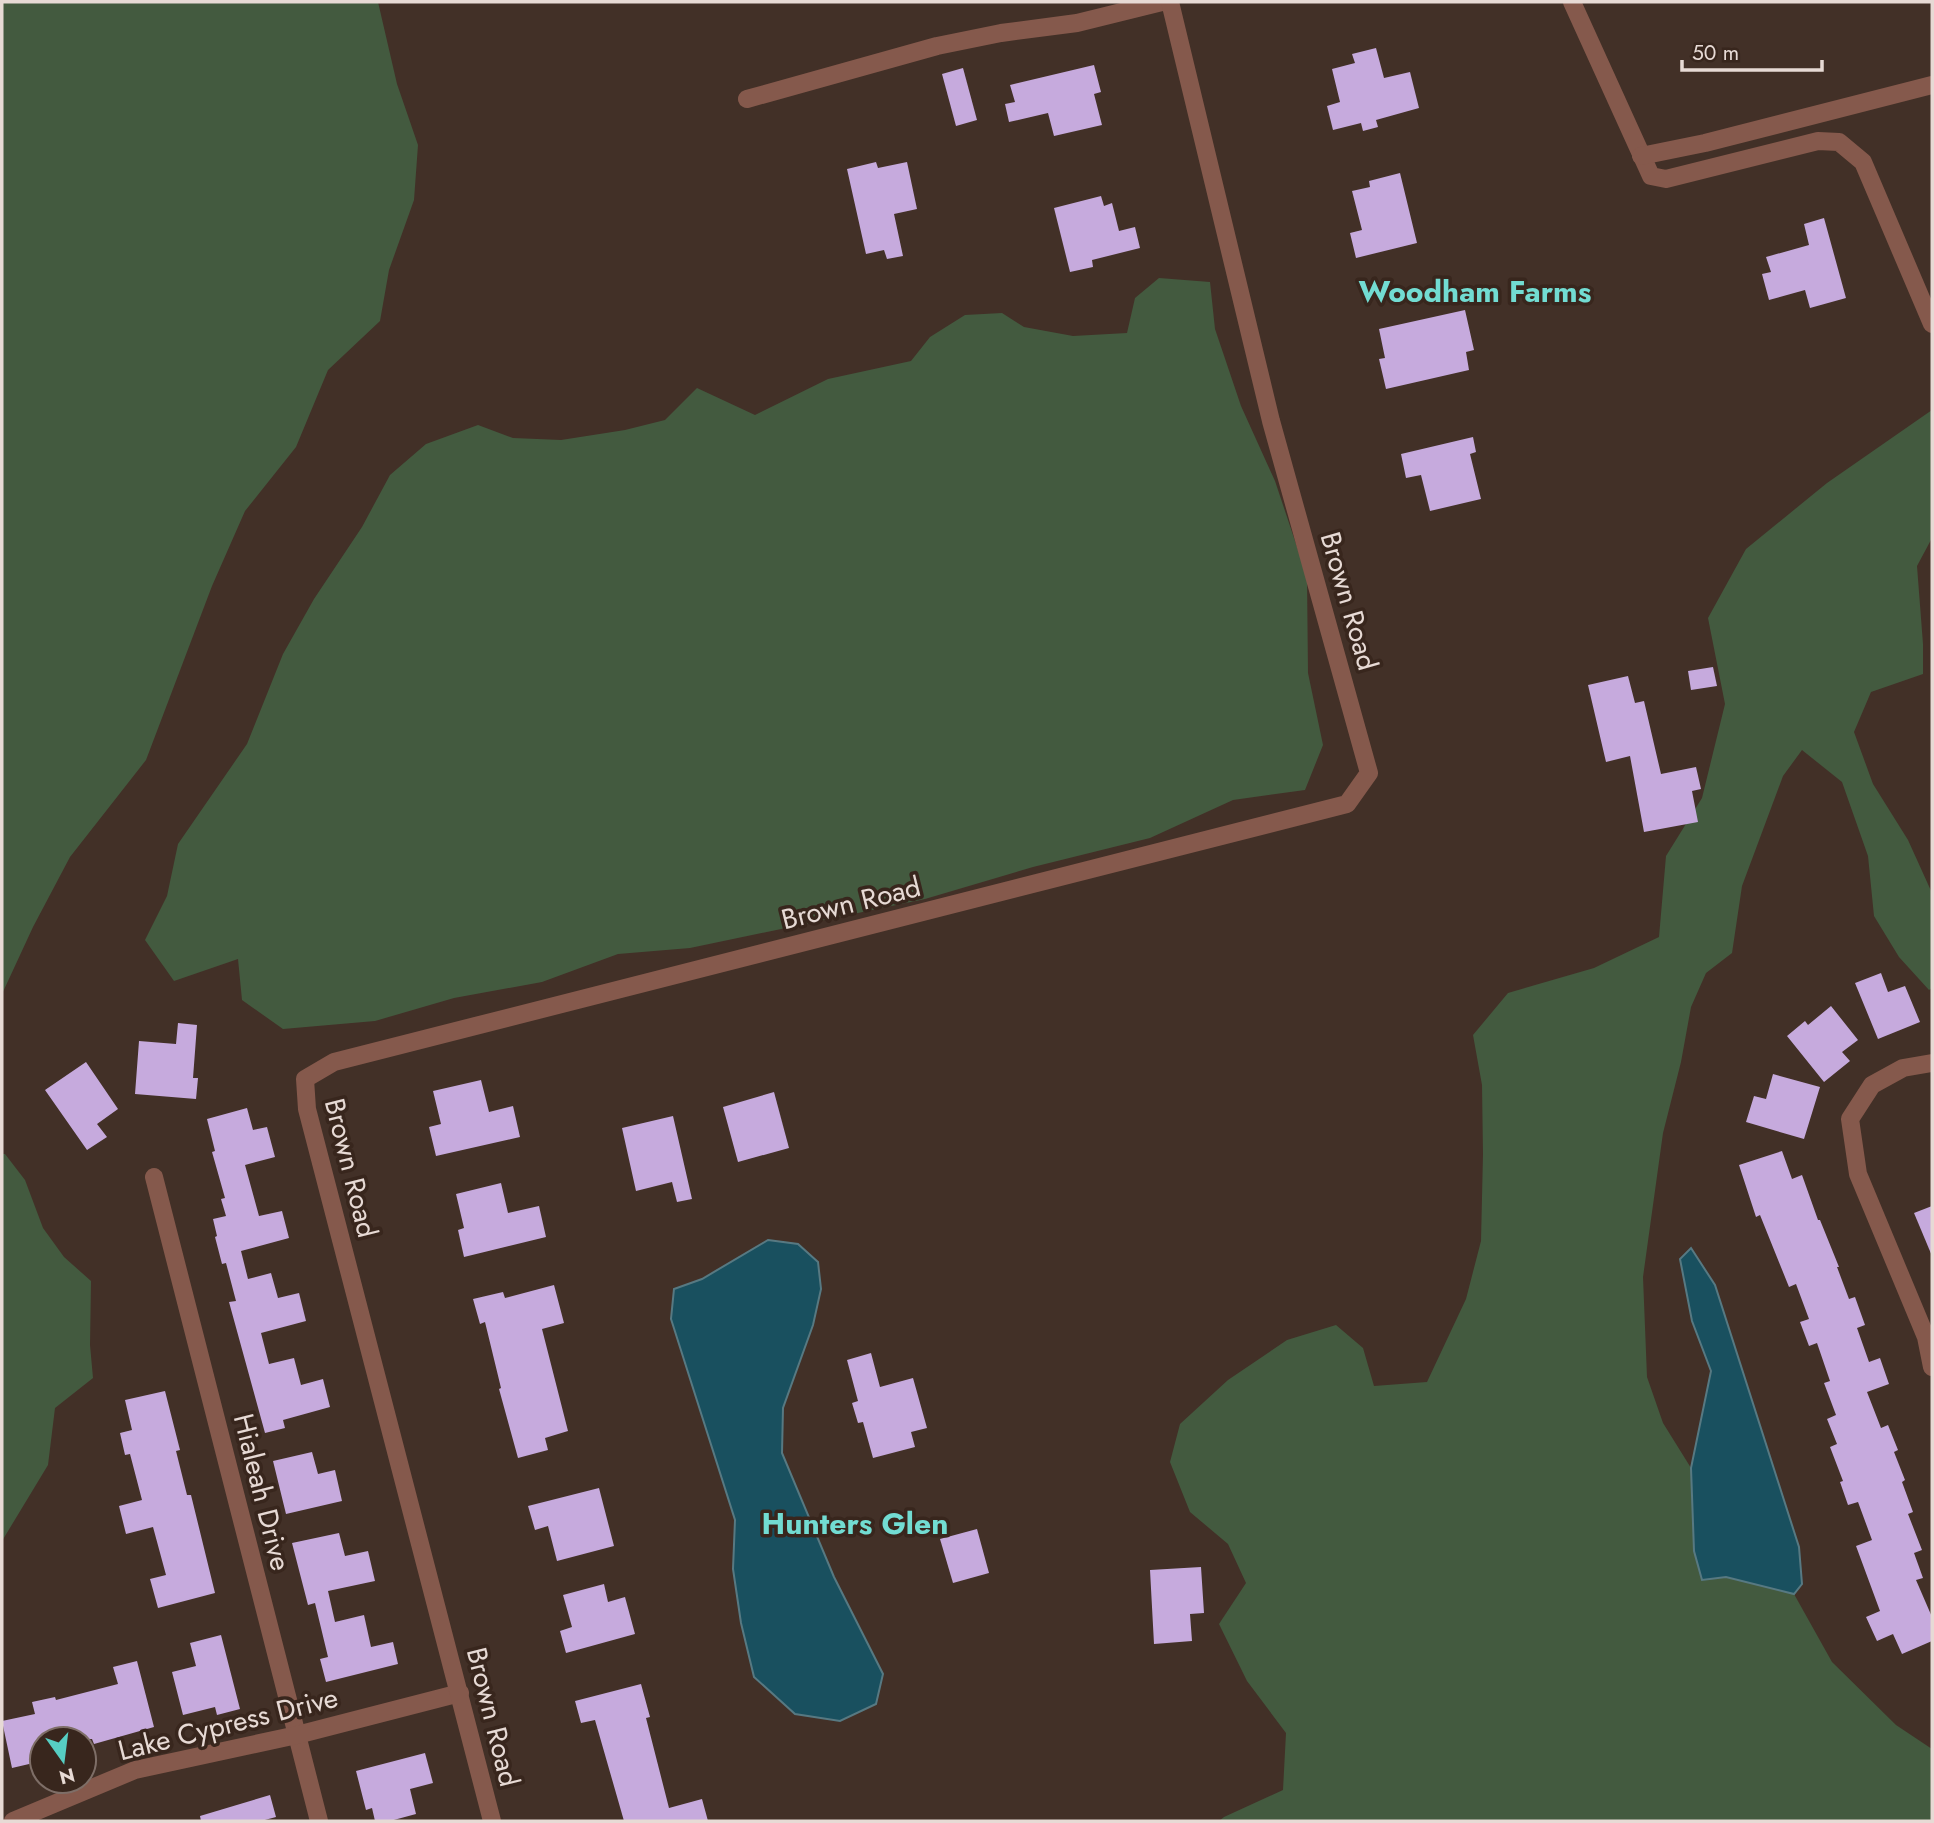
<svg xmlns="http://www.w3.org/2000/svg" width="1934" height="1823" font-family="Jost,sans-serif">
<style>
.green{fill:#435a3f}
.water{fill:#19505f;stroke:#577982;stroke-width:2}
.building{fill:#c6aadd}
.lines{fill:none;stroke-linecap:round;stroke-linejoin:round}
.minor{stroke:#85594c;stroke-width:18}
.labels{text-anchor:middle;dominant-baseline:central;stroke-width:7;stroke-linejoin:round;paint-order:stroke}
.street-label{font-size:28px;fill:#e7dad5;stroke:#38261d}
.neighbourhood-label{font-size:30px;font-weight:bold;fill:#72dcd2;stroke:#38261d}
</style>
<rect width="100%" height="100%" fill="#423027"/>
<g class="green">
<polygon points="2,2 378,2 397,84 418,145 414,200 389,270 380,321 328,370 296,447 245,511 212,586 146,760 70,857 33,927 2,994"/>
<polygon points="1159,278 1210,282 1215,329 1241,406 1275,481 1307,577 1308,673 1323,745 1305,790 1233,800 1150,838 1033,867 925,899 690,948 618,954 542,982 454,998 375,1021 283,1029 242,1000 238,959 174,981 145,940 167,896 178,844 247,744 283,654 314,599 362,527 390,475 426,444 478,425 513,438 561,440 625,430 665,420 697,388 755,415 828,379 911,361 930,337 965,315 1002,313 1024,327 1073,336 1127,333 1135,298"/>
<polygon points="1932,410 1932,538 1917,566 1923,644 1923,674 1871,692 1854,732 1873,784 1908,840 1932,893 1932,988 1929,990 1899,957 1874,916 1868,856 1842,782 1802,750 1783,776 1742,886 1732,953 1706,973 1691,1007 1681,1062 1663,1133 1643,1277 1647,1377 1663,1423 1691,1468 1694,1551 1702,1580 1726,1577 1794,1594 1832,1662 1896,1725 1932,1749 1932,1821 1219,1821 1224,1817 1283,1790 1286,1733 1247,1681 1219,1624 1246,1583 1228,1544 1190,1512 1170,1462 1180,1424 1228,1380 1287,1340 1336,1325 1363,1348 1374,1386 1427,1382 1466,1299 1481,1241 1483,1154 1482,1085 1473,1035 1508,993 1594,968 1659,937 1666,856 1702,798 1725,704 1708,618 1746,549 1827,483"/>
<polygon points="2,1154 5,1154 25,1180 43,1228 64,1257 91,1281 90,1345 93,1378 55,1408 48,1465 2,1541"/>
</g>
<g class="water">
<polygon points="768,1240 798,1244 818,1262 821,1289 813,1325 783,1408 782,1453 834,1577 883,1674 876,1704 840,1721 795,1714 754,1677 741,1623 733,1569 735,1520 671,1319 674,1289 702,1279"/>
<polygon points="1691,1248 1715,1285 1799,1547 1802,1584 1794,1594 1726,1577 1702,1580 1694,1551 1691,1468 1711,1371 1692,1321 1680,1259"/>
</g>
<g class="building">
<polygon points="1376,48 1384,78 1410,72 1419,108 1376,120 1378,127 1363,131 1361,123 1333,130 1327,106 1340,102 1332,69 1355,63 1352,54"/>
<polygon points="1094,65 1101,92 1094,94 1102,125 1054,136 1048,113 1009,122 1005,104 1015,102 1010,85"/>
<polygon points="963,68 977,120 956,126 942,74"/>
<polygon points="876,162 878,168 907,162 917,209 894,214 903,256 887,259 884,250 866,254 847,169"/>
<polygon points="1400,173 1417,243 1356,258 1350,233 1362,230 1352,191 1370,187 1369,181"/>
<polygon points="1101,196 1104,206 1112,203 1119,231 1135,227 1140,248 1092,260 1093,267 1070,272 1054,208"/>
<polygon points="1824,218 1846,298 1810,308 1805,290 1769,300 1762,274 1771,272 1766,257 1809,245 1804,224"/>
<polygon points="1465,310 1474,350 1466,352 1469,370 1386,389 1379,359 1385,358 1379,329"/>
<polygon points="1473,437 1476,452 1470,454 1481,499 1430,511 1421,475 1406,478 1401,454"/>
<polygon points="1713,667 1717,686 1691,690 1688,671"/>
<polygon points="1628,676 1635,703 1644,701 1661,774 1696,767 1701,789 1692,791 1698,822 1644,832 1630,756 1606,762 1588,685"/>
<polygon points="1881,973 1888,992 1905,986 1920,1022 1878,1039 1855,983"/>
<polygon points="1831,1006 1858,1040 1842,1052 1850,1061 1824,1082 1787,1036 1805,1021 1808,1025"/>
<polygon points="178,1023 197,1025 193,1078 198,1078 196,1099 135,1094 139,1041 176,1044"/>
<polygon points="86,1062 118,1109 97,1124 107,1137 87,1150 45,1090"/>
<polygon points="1773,1074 1820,1087 1804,1139 1746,1122 1754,1096 1766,1099"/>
<polygon points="481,1080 489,1112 513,1106 520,1137 436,1156 429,1127 441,1124 433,1091"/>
<polygon points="774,1092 789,1148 738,1162 723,1107"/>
<polygon points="247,1108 253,1130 267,1127 275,1157 245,1165 259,1216 282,1211 289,1238 241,1251 248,1279 271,1273 278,1298 299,1293 306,1321 261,1333 269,1364 294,1358 301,1385 323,1379 330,1407 283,1420 285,1428 265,1433 229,1302 236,1301 226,1263 222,1264 215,1237 217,1236 213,1219 226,1216 221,1199 225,1198 212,1152 215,1151 207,1119"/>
<polygon points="673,1116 692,1199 677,1202 672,1182 636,1191 622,1128"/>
<polygon points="1782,1151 1792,1179 1802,1175 1818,1220 1820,1220 1839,1267 1837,1267 1849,1299 1855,1297 1865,1325 1857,1328 1869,1362 1880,1358 1889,1384 1867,1392 1881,1428 1888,1425 1898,1450 1894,1452 1905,1480 1902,1482 1913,1512 1908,1514 1922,1550 1914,1553 1923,1578 1916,1580 1932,1617 1932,1641 1902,1654 1893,1634 1877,1641 1866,1617 1880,1611 1856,1546 1872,1540 1858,1502 1848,1505 1840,1482 1843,1481 1830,1447 1837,1444 1827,1419 1836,1415 1824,1383 1830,1381 1817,1343 1809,1346 1800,1322 1809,1319 1796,1284 1789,1287 1760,1215 1756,1217 1739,1165"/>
<polygon points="501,1183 508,1213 539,1206 546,1237 464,1257 458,1230 464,1228 456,1194"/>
<polygon points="1932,1206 1932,1256 1914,1213"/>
<polygon points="554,1285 564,1323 542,1329 568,1431 545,1438 548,1450 518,1458 499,1389 501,1388 485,1322 480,1324 473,1299 503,1292 505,1298"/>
<polygon points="871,1353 880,1387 913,1378 927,1428 911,1432 915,1447 873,1458 863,1422 858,1423 852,1403 858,1401 847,1360"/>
<polygon points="165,1391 180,1450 176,1451 187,1495 191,1495 215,1593 158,1608 150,1579 166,1575 153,1527 126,1534 119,1506 142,1500 130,1454 125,1455 120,1433 132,1430 125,1400"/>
<polygon points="312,1452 318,1474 335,1470 342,1501 286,1514 273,1461"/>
<polygon points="599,1488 614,1546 557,1561 548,1526 535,1530 528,1506"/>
<polygon points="977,1529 989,1573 953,1583 940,1539"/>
<polygon points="339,1533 345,1556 368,1551 375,1581 328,1591 335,1622 364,1615 371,1647 393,1642 398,1664 326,1682 320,1659 328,1657 315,1603 308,1605 292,1543"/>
<polygon points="1201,1567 1204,1613 1190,1614 1192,1641 1154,1644 1150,1570"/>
<polygon points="604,1584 608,1602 625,1597 635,1634 566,1653 560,1631 572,1627 563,1595"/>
<polygon points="221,1635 240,1709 217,1715 215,1707 183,1715 172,1672 196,1666 190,1643"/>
<polygon points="137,1661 154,1727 94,1744 92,1739 42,1739 42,1761 12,1768 2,1721 35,1714 32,1702 55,1697 56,1700 118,1684 113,1667"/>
<polygon points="641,1684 650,1717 646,1718 669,1808 702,1799 708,1821 624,1821 595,1720 581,1723 575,1701"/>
<polygon points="425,1753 433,1783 410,1789 416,1814 390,1821 375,1821 372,1808 366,1810 356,1771"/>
<polygon points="270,1795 276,1817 261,1821 201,1821 200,1816"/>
</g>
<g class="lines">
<g class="minor">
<polyline points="1572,2 1651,176 1666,179 1818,141 1839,142 1863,162 1932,324"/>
<polyline points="747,99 937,46 1001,33 1077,23 1162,2"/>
<polyline points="1641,156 1705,143 1932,85"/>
<polyline points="1932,1063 1903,1068 1872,1085 1850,1119 1858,1174 1926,1337 1932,1367"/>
<polyline points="154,1177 319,1821"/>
<polyline points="13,1821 135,1770 297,1735 460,1693"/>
<polyline points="492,1821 307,1109 305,1079 334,1062 1347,804 1369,773 1271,421 1170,2"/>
</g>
</g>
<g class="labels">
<g class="street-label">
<text transform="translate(1349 601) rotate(74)">Brown Road</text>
<text transform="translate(851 903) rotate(-14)">Brown Road</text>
<text transform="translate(351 1168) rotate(76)">Brown Road</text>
<text transform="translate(262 1492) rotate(76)">Hialeah Drive</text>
<text transform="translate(493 1717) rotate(76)">Brown Road</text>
<text transform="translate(228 1724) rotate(-14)">Lake Cypress Drive</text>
</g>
<g class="neighbourhood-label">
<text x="1475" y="291">Woodham Farms</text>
<text x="855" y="1523">Hunters Glen</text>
</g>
</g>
<rect width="1934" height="1823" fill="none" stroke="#e7dad5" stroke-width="7"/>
<g transform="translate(63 1760) rotate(166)"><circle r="33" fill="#38261d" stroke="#7e6e67" stroke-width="2"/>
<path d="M0-5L12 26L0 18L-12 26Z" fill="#56cec3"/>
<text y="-10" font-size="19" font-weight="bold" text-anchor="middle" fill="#e7dad5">N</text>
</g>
<path d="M1682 60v10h140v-10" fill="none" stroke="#e7dad5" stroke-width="3.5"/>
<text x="1692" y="60" font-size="21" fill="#e7dad5" stroke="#38261d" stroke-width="5" paint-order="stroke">50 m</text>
</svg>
